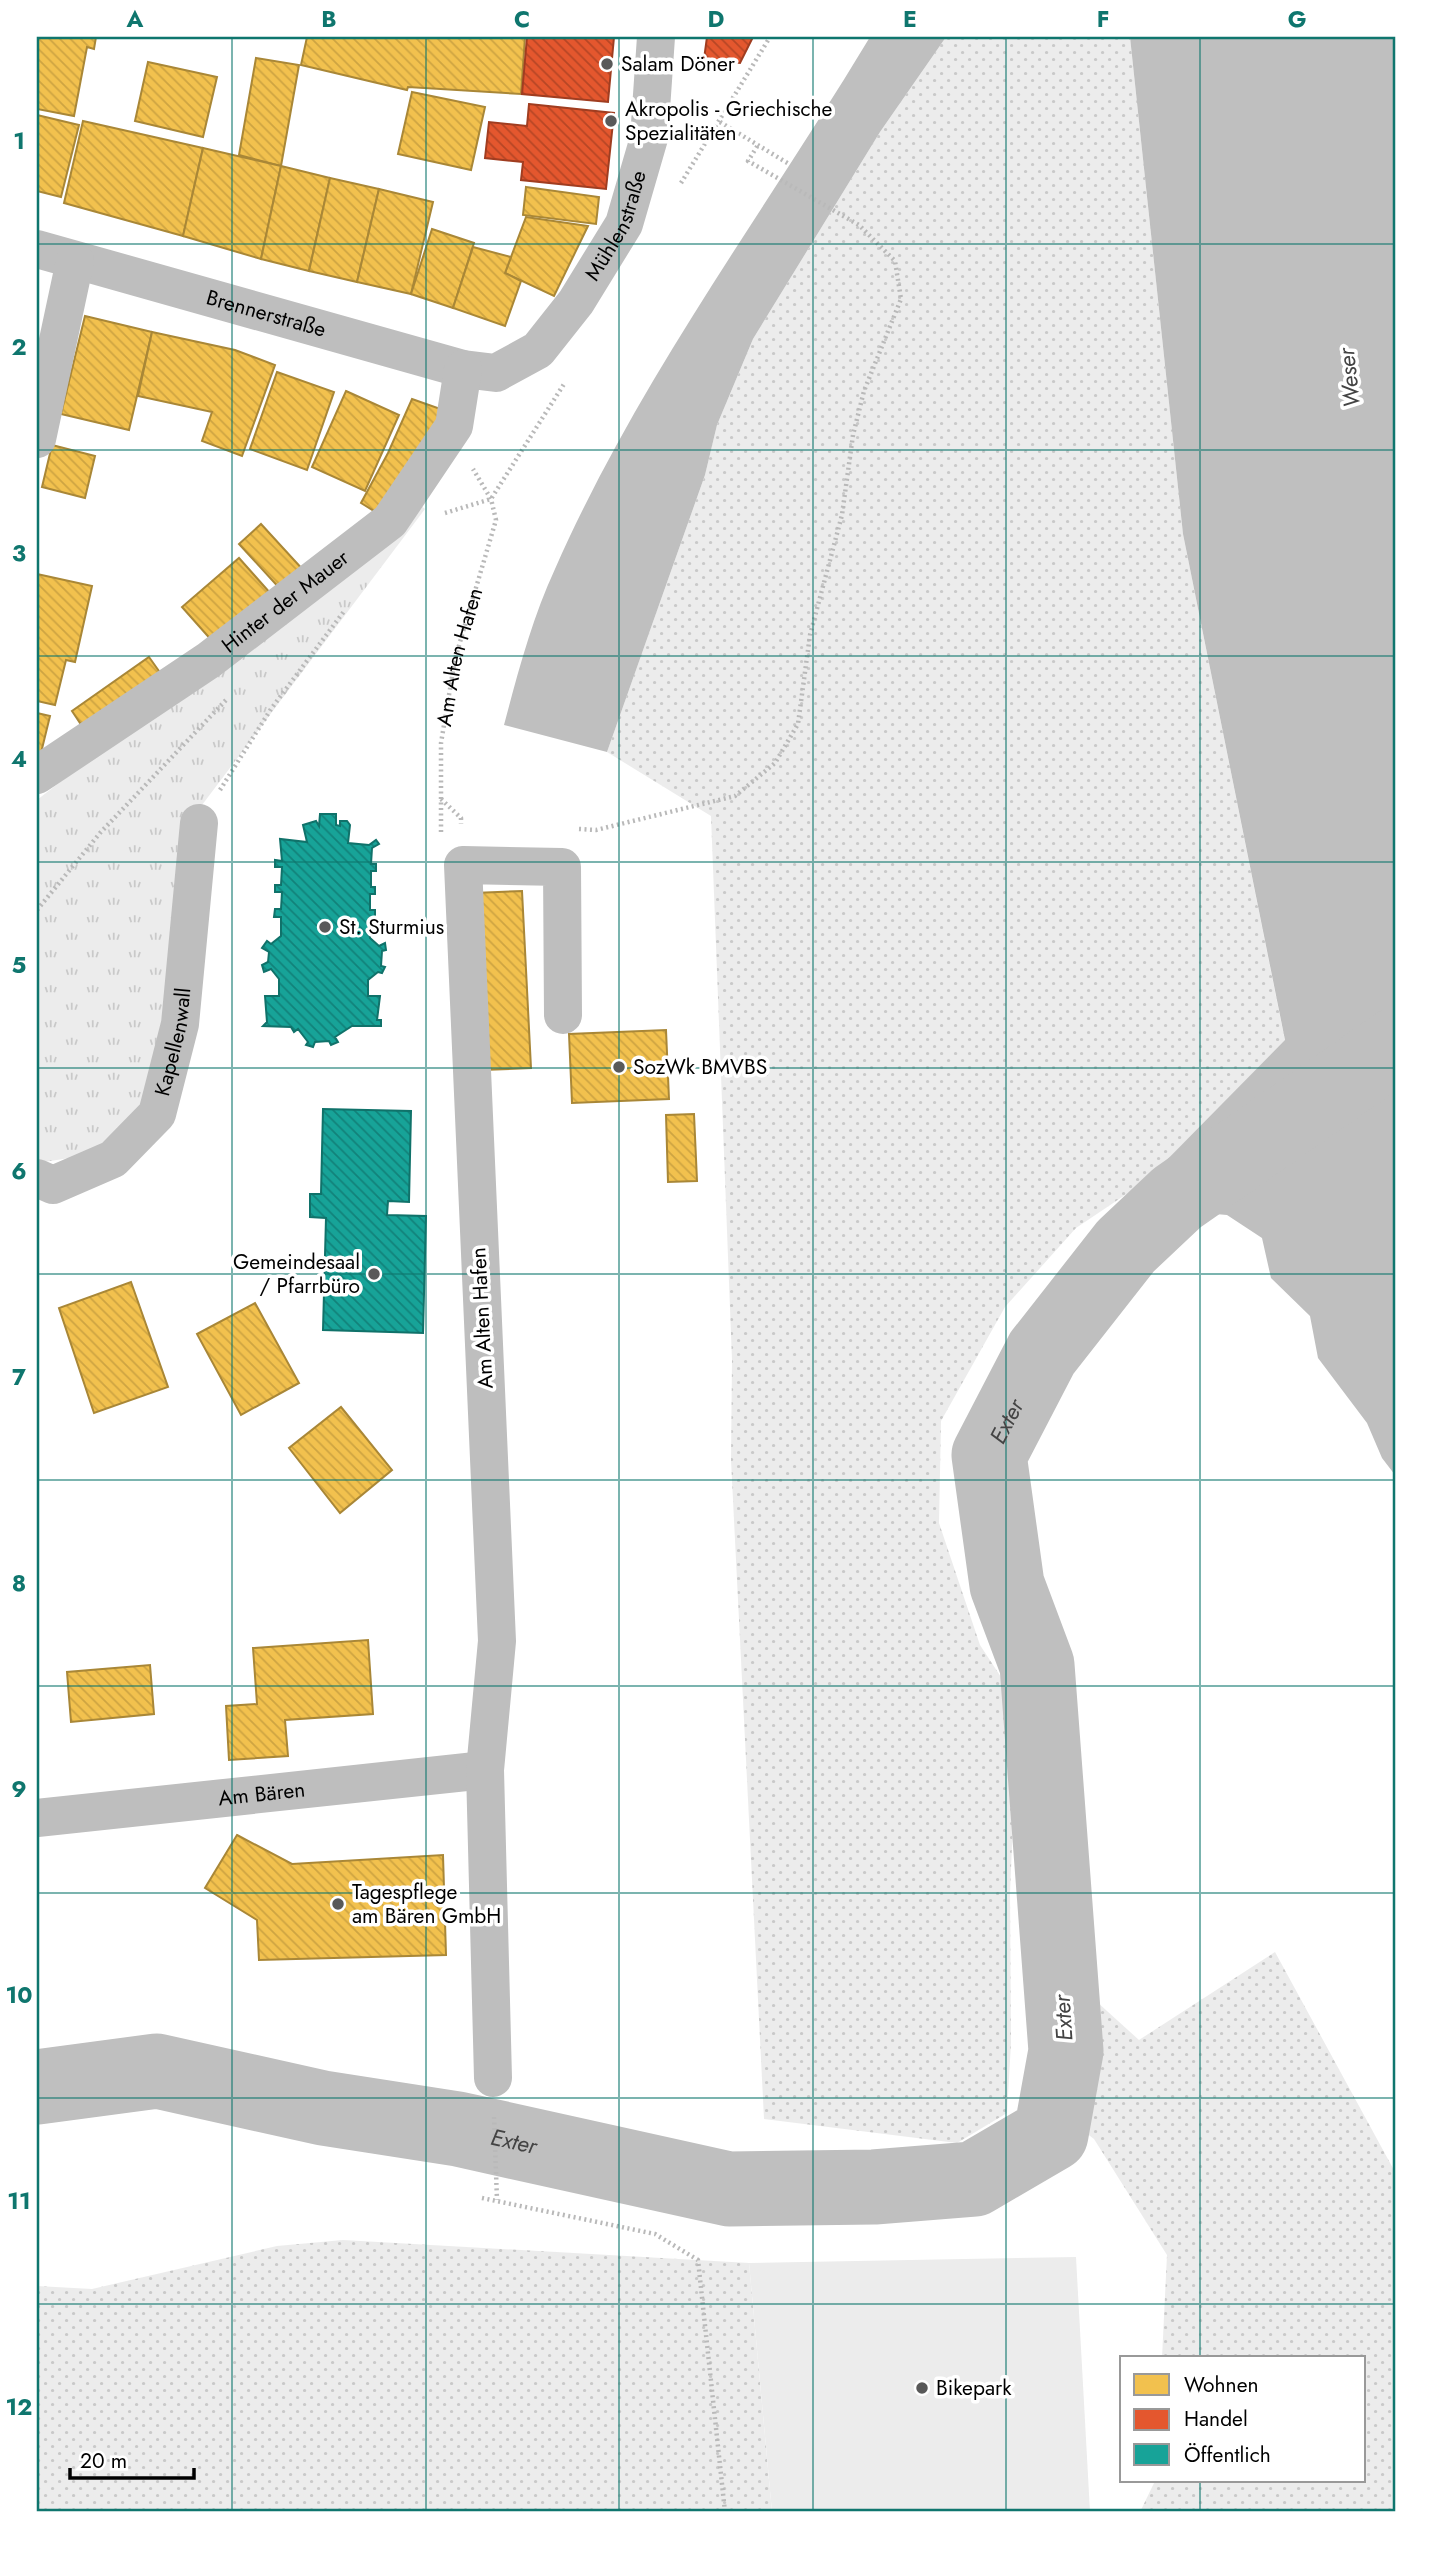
<svg xmlns="http://www.w3.org/2000/svg" width="1432" height="2549" font-family="Jost,sans-serif">
<style>
.grass{fill:url(#grass-dots)}
.park{fill:url(#park-tufts)}
.pitch{fill:#ececec}
.water{fill:#bfbfbf}
.homes{fill:url(#homes-back-hatch);stroke:#a98737;stroke-width:2}
.shops{fill:url(#shops-back-hatch);stroke:#a03d20;stroke-width:2}
.public{fill:url(#public-back-hatch);stroke:#10726a;stroke-width:2}
.lines{fill:none;stroke-linecap:round;stroke-linejoin:round}
.river{stroke:#bfbfbf;stroke-width:75}
.path{stroke:#b9b9b9;stroke-width:4.5;stroke-dasharray:2 3.5;stroke-linecap:butt}
.minor{stroke:#bebebe;stroke-width:38}
.grid{fill:none;stroke:#0f766e;stroke-width:2;stroke-opacity:0.55}
.poi-dot{fill:#595959;stroke:#fff;stroke-width:2.5}
.labels{text-anchor:middle;dominant-baseline:central;stroke-width:7;stroke-linejoin:round;paint-order:stroke}
.poi-label{font-size:21px;fill:#000;stroke:#fff;text-anchor:start}
.street-label{font-size:21px;fill:#000;stroke:#fff}
.water-label{font-size:23px;font-style:italic;fill:#444;stroke:#fff}
.neatline{fill:none;stroke:#0f766e;stroke-width:2.5}
.grid-label{font-size:23px;text-anchor:middle;font-weight:bold;fill:#0f766e}
</style>
<defs>
<pattern id="grass-dots" width="8" height="8" patternUnits="userSpaceOnUse" patternTransform="scale(1.75)"><rect width="8" height="8" fill="#ececec"/><path d="M2 2h.1M6 6h.1" fill="none" stroke="#c9c9c9" stroke-width="1.8" stroke-linecap="round"/></pattern>
<pattern id="park-tufts" width="24" height="20" patternUnits="userSpaceOnUse" patternTransform="scale(1.75)"><rect width="24" height="20" fill="#ececec"/><path d="M3 7l-1-3M5 7V3M7 7l1-3M15 17l-1-3M17 17v-4M19 17l1-3" fill="none" stroke="#c9c9c9"/></pattern>
<pattern id="homes-back-hatch" width="6" height="6" patternUnits="userSpaceOnUse" patternTransform="scale(1.75)"><rect width="6" height="6" fill="#f2c14e"/><path d="M-1 5l2 2M0 0l6 6M5-1l2 2" fill="none" stroke="#cea442"/></pattern>
<pattern id="shops-back-hatch" width="6" height="6" patternUnits="userSpaceOnUse" patternTransform="scale(1.75)"><rect width="6" height="6" fill="#e4572e"/><path d="M-1 5l2 2M0 0l6 6M5-1l2 2" fill="none" stroke="#b64625"/></pattern>
<pattern id="public-back-hatch" width="6" height="6" patternUnits="userSpaceOnUse" patternTransform="scale(1.75)"><rect width="6" height="6" fill="#17a398"/><path d="M-1 5l2 2M0 0l6 6M5-1l2 2" fill="none" stroke="#12827a"/></pattern>
</defs>
<rect width="100%" height="100%" fill="#fff"/>
<g class="grass">
<polygon points="946,37 1130,37 1183,534 1285,1041 1146,1181 1076,1228 1005,1307 941,1421 939,1523 980,1645 1018,1703 1010,1893 1011,2043 1007,2113 957,2143 764,2119 731,1460 732,1360 711,816 607,752 705,475 717,425 753,339 880,132"/>
<polygon points="1275,1952 1395,2172 1395,2512 1140,2512 1155,2481 1364,2481 1364,2358 1162,2358 1167,2255 1094,2139 1073,2123 1075,1982 1139,2040"/>
<polygon points="343,2240 749,2263 772,2512 37,2512 37,2286 92,2289 277,2246"/>
</g>
<polygon class="park" points="418,503 425,509 196,813 148,1111 96,1154 37,1163 37,800"/>
<polygon class="pitch" points="1076,2257 1090,2512 772,2512 749,2263"/>
<g class="water">
<path d="M870,37H946L880,132L753,339L717,425L705,475L607,752L504,725C518,672 532,619 555,569C638,380 764,213 870,37Z"/>
<polygon points="1130,37 1395,37 1395,1475 1382,1458 1367,1423 1318,1358 1310,1316 1271,1278 1262,1238 1227,1215 1204,1213 1146,1181 1285,1040 1183,534"/>
</g>
<g class="homes">
<polygon points="37,37 96,37 94,49 87,47 74,116 37,109"/>
<polygon points="307,37 525,37 521,94 408,87 407,90 301,65"/>
<polygon points="256,58 299,65 281,166 239,155"/>
<polygon points="148,62 217,77 203,137 135,121"/>
<polygon points="412,92 485,107 471,170 398,154"/>
<polygon points="37,115 79,125 61,197 37,191"/>
<polygon points="83,121 203,148 183,236 64,203"/>
<polygon points="203,148 281,166 261,259 183,236"/>
<polygon points="281,166 330,178 309,271 261,259"/>
<polygon points="330,178 379,189 357,282 309,271"/>
<polygon points="526,187 599,197 596,224 523,215"/>
<polygon points="379,189 433,202 411,294 357,282"/>
<polygon points="526,217 588,226 554,296 505,273"/>
<polygon points="432,229 474,243 453,308 411,294"/>
<polygon points="473,247 511,257 505,273 521,281 505,326 453,308"/>
<polygon points="85,316 152,332 129,430 61,414"/>
<polygon points="152,332 235,350 275,365 242,456 202,441 212,412 138,396"/>
<polygon points="277,372 334,392 307,470 250,449"/>
<polygon points="346,391 399,415 365,491 312,467"/>
<polygon points="412,399 449,412 387,519 361,503 388,453"/>
<polygon points="52,445 95,456 85,498 42,487"/>
<polygon points="261,524 305,572 283,592 239,544"/>
<polygon points="239,558 271,594 214,643 182,607"/>
<polygon points="37,574 92,586 75,662 66,660 55,705 37,701"/>
<polygon points="149,657 166,681 88,735 72,711"/>
<polygon points="37,713 50,716 40,757 37,756"/>
<polygon points="522,891 531,1068 483,1070 474,893"/>
<polygon points="666,1030 669,1099 572,1103 569,1034"/>
<polygon points="694,1114 697,1181 668,1182 666,1115"/>
<polygon points="131,1282 168,1387 94,1413 59,1308"/>
<polygon points="255,1303 299,1383 241,1415 197,1334"/>
<polygon points="341,1407 392,1470 340,1513 289,1448"/>
<polygon points="368,1640 373,1714 285,1720 288,1756 229,1760 226,1706 257,1704 253,1648"/>
<polygon points="150,1665 154,1714 71,1722 67,1672"/>
<polygon points="237,1835 292,1864 443,1855 446,1955 259,1960 257,1920 205,1888"/>
</g>
<g class="shops">
<polygon points="527,37 614,37 608,102 522,94"/>
<polygon points="707,37 753,37 740,63 704,59"/>
<polygon points="529,104 614,113 606,189 521,180 523,162 485,158 489,122 527,126"/>
</g>
<g class="public">
<polygon points="320,814 336,814 336,825 340,826 340,821 347,821 350,825 348,843 369,845 376,840 379,844 372,848 371,864 376,864 376,871 371,871 371,887 375,887 375,894 370,894 370,910 375,910 375,918 369,918 370,938 379,946 385,943 386,950 382,951 381,966 385,967 382,973 378,972 368,980 368,996 380,996 377,1020 381,1020 381,1026 352,1026 335,1037 338,1042 331,1045 329,1041 315,1042 313,1047 306,1045 308,1042 298,1029 294,1032 291,1027 263,1026 267,1022 265,996 279,996 279,979 271,969 264,972 262,965 268,962 269,952 262,948 267,941 271,944 281,936 281,917 274,917 275,909 281,909 282,892 275,892 275,885 281,885 282,867 275,867 275,860 282,861 280,839 307,842 303,825 316,821 319,826"/>
<polygon points="323,1109 411,1111 409,1202 388,1201 387,1215 426,1216 423,1333 323,1330 326,1218 310,1217 310,1194 321,1194"/>
</g>
<g class="lines">
<path class="river" id="s1" d="M37,2087L157,2071L323,2108L458,2129L729,2189L874,2187L974,2179L1051,2134L1066,2051L1037,1665L1007,1585L989,1455L1042,1353L1126,1246L1177,1198L1395,1046"/>
<g class="path">
<polyline points="720,122 789,164"/>
<polyline points="681,183 770,37"/>
<polyline points="445,513 491,499 564,384"/>
<polyline points="220,790 271,709 345,610"/>
<polyline points="441,799 461,818 461,824"/>
<polyline points="579,829 596,830 735,796 775,763 798,724 810,635 842,515 853,435 864,391 901,299 895,261 859,225 748,161 758,145"/>
<path id="s2" d="M441,832V743L455,659L496,520L491,499L473,469"/>
<polyline points="37,910 100,833 226,700"/>
<polyline points="494,2117 497,2200"/>
<polyline points="482,2198 655,2234 698,2260 725,2512"/>
</g>
<g class="minor">
<path id="s3" d="M37,249L463,369L496,373L538,350L576,302L624,224L649,138L656,37"/>
<polyline points="37,439 75,261"/>
<path id="s4" d="M37,775L209,660L390,521L454,426L463,369"/>
<path id="s5" d="M37,1178L53,1185L113,1159L157,1114L180,1024L199,823"/>
<path id="s6" d="M37,1818L485,1770"/>
<polyline points="493,2078 485,1770 497,1641 463,865 562,867 563,1015"/>
</g>
</g>
<path class="grid" d="M232,37V2512M426,37V2512M619,37V2512M813,37V2512M1006,37V2512M1200,37V2358M37,244H1395M37,450H1395M37,656H1395M37,862H1395M37,1068H1395M37,1274H1395M37,1480H1395M37,1686H1395M37,1893H1395M37,2098H1395M37,2304H1395M1200,2481V2512"/>
<g class="poi-dot">
<circle cx="607" cy="64" r="7"/>
<circle cx="611" cy="121" r="7"/>
<circle cx="325" cy="927" r="7"/>
<circle cx="619" cy="1067" r="7"/>
<circle cx="374" cy="1274" r="7"/>
<circle cx="338" cy="1904" r="7"/>
<circle cx="922" cy="2388" r="7"/>
</g>
<g class="labels">
<g class="poi-label">
<text x="621" y="64">Salam Döner</text>
<text x="625" y="109">Akropolis - Griechische<tspan x="625" dy="24">Spezialitäten</tspan></text>
<text x="339" y="927">St. Sturmius</text>
<text x="633" y="1067">SozWk BMVBS</text>
<text x="360" y="1262" text-anchor="end">Gemeindesaal<tspan x="360" dy="24">/ Pfarrbüro</tspan></text>
<text x="352" y="1892">Tagespflege<tspan x="352" dy="24">am Bären GmbH</tspan></text>
<text x="936" y="2388">Bikepark</text>
</g>
<g class="street-label">
<text stroke="none"><textPath href="#s3" startOffset="672">Mühlenstraße</textPath></text>
<text stroke="none"><textPath href="#s3" startOffset="238">Brennerstraße</textPath></text>
<text stroke="none"><textPath href="#s4" startOffset="303">Hinter der Mauer</textPath></text>
<text stroke="none"><textPath href="#s2" startOffset="177">Am Alten Hafen</textPath></text>
<text stroke="none"><textPath href="#s5" startOffset="220">Kapellenwall</textPath></text>
<text transform="translate(482 1318) rotate(-93)">Am Alten Hafen</text>
<text stroke="none"><textPath href="#s6" startOffset="226">Am Bären</textPath></text>
</g>
<g class="water-label">
<text transform="translate(1349 378) rotate(-96)">Weser</text>
<text stroke="none"><textPath href="#s1" startOffset="1766">Exter</textPath></text>
<text transform="translate(1063 2018) rotate(-94)">Exter</text>
<text stroke="none"><textPath href="#s1" startOffset="485">Exter</textPath></text>
</g>
</g>
<rect width="1432" height="2549" fill="none" stroke="#ffffff" stroke-width="77"/>
<rect x="1120" y="2356" width="245" height="126" fill="#ffffff" stroke="#999999" stroke-width="2"/>
<rect x="1134" y="2374" width="35" height="21" fill="#f2c14e" stroke="#999999" stroke-width="2"/>
<text x="1184" y="2392" font-size="21" fill="#000000">Wohnen</text>
<rect x="1134" y="2409" width="35" height="21" fill="#e4572e" stroke="#999999" stroke-width="2"/>
<text x="1184" y="2426" font-size="21" fill="#000000">Handel</text>
<rect x="1134" y="2444" width="35" height="21" fill="#17a398" stroke="#999999" stroke-width="2"/>
<text x="1184" y="2462" font-size="21" fill="#000000">Öffentlich</text>
<path d="M70 2468v10h124v-10" fill="none" stroke="#000000" stroke-width="3.5"/>
<text x="80" y="2468" font-size="21" fill="#000000" stroke="#ffffff" stroke-width="5" paint-order="stroke">20 m</text>
<rect x="38" y="38" width="1356" height="2472" class="neatline"/>
<g class="grid-label">
<text x="135" y="27">A</text>
<text x="329" y="27">B</text>
<text x="522" y="27">C</text>
<text x="716" y="27">D</text>
<text x="910" y="27">E</text>
<text x="1103" y="27">F</text>
<text x="1297" y="27">G</text>
<text x="19" y="149">1</text>
<text x="19" y="355">2</text>
<text x="19" y="561">3</text>
<text x="19" y="767">4</text>
<text x="19" y="973">5</text>
<text x="19" y="1179">6</text>
<text x="19" y="1385">7</text>
<text x="19" y="1591">8</text>
<text x="19" y="1797">9</text>
<text x="19" y="2003">10</text>
<text x="19" y="2209">11</text>
<text x="19" y="2415">12</text>
</g>
</svg>
